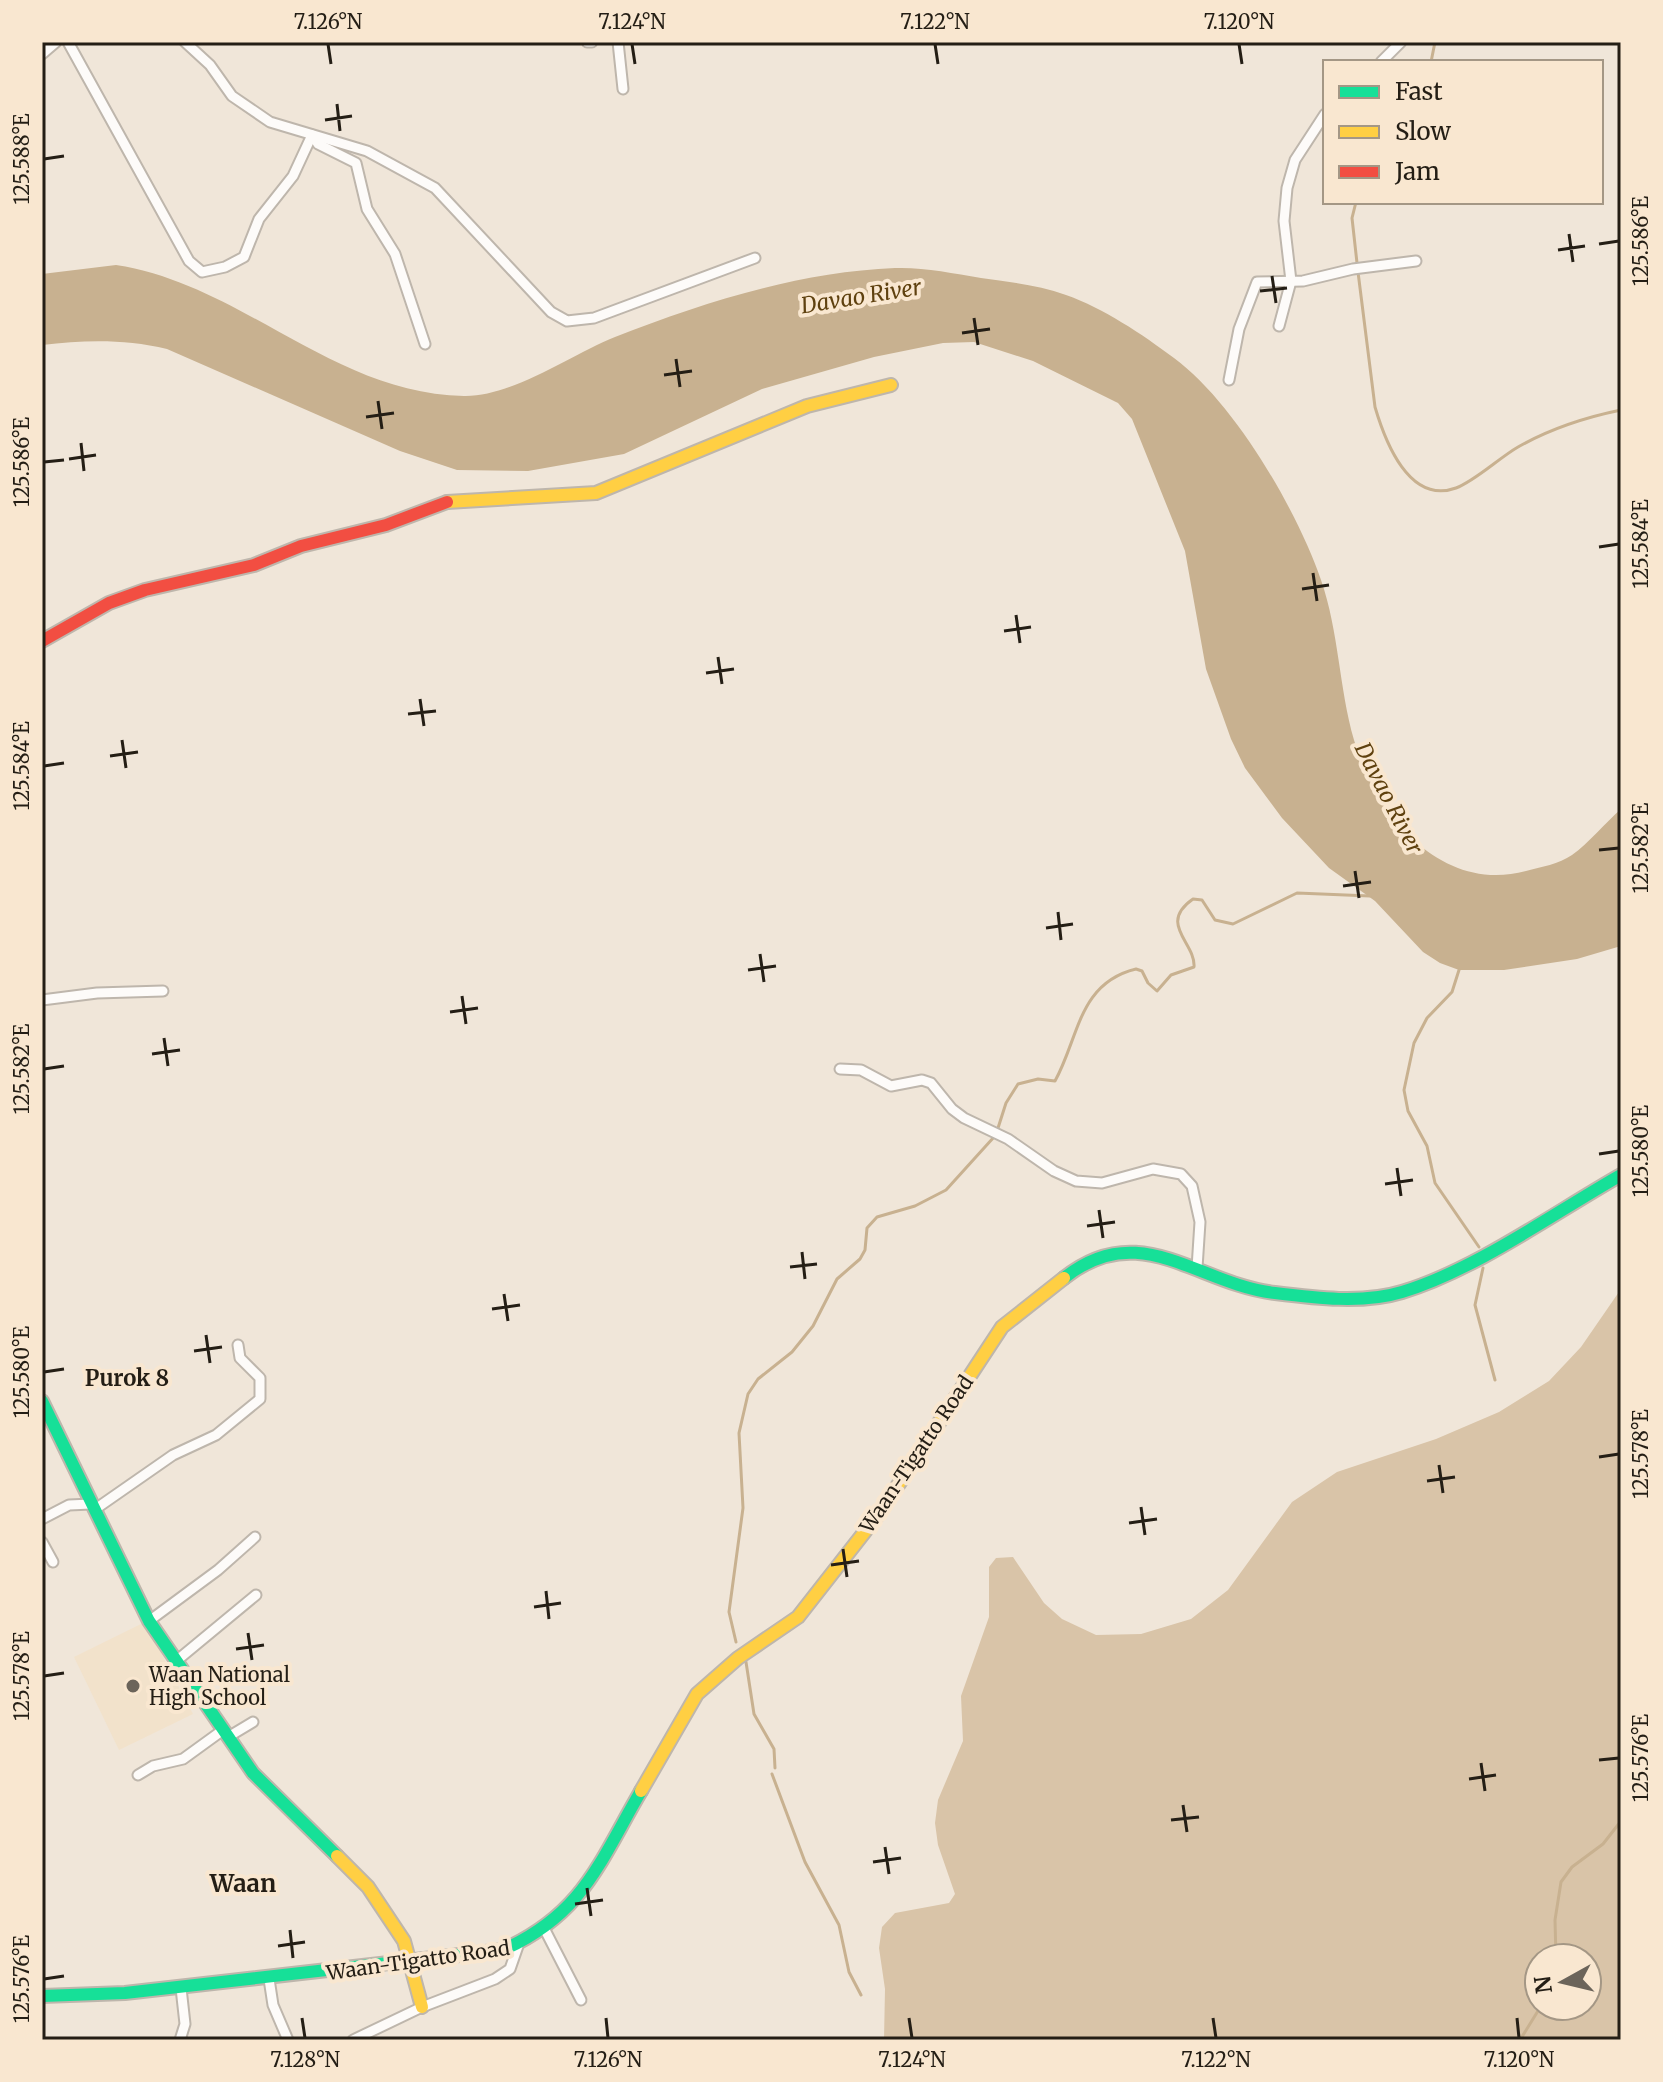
<svg xmlns="http://www.w3.org/2000/svg" width="1663" height="2082" font-family="Merriweather,serif">
<style>
.built{fill:#f2e2cb}
.forest{fill:#d9c4a8;fill-rule:evenodd}
.water{fill:#c8b190}
.lines{fill:none;stroke-linecap:round;stroke-linejoin:round}
.stream{stroke:#c8b190;stroke-width:3}
.street-casing{stroke:#beb6ac;stroke-width:13}
.fast-casing{stroke:#beb6ac;stroke-width:16}
.slow-casing{stroke:#beb6ac;stroke-width:16}
.jam-casing{stroke:#beb6ac;stroke-width:16}
.street{stroke:#fdfbf9;stroke-width:9}
.fast{stroke:#16e098;stroke-width:12}
.slow{stroke:#ffcf43;stroke-width:12}
.jam{stroke:#f24e42;stroke-width:12}
.ticks{fill:none;stroke:#241e15;stroke-width:3}
.poi-dot{fill:#6b645a;stroke:#f9e7d0;stroke-width:3}
.labels{text-anchor:middle;dominant-baseline:central;stroke-width:8;stroke-linejoin:round;paint-order:stroke}
.street-label{font-size:20px;fill:#241e15;stroke:#f9e7d0}
.poi-label{font-size:20px;fill:#241e15;stroke:#f9e7d0;text-anchor:start}
.water-label{font-size:22px;font-style:italic;fill:#5f410f;stroke:#f9e7d0}
.neighbourhood-label{font-size:22px;font-weight:bold;fill:#241e15;stroke:#f9e7d0}
.quarter-label{font-size:24px;font-weight:bold;fill:#241e15;stroke:#f9e7d0}
.neatline{fill:none;stroke:#241e15;stroke-width:3}
.ticks-label{font-size:20px;text-anchor:middle;fill:#241e15}
</style>
<rect width="100%" height="100%" fill="#f0e6d9"/>
<polygon class="built" points="145,1622 193,1714 119,1750 74,1657"/>
<path class="forest" d="M1621,1289V2040H884L885,1989L879,1948L882,1927L895,1913L949,1903L955,1894L938,1845L935,1823L938,1800L963,1741L961,1696L989,1617V1567L996,1558L1013,1557L1044,1603L1062,1619L1096,1635L1141,1634L1191,1619L1228,1590L1292,1502L1337,1472L1436,1439L1499,1412L1549,1381L1581,1347ZM1539,1958H1587V2006H1539Z"/>
<path class="water" d="M116,265C242,284 333,394 464,396C512,397 570,355 615,337C704,302 799,272 895,268C923,267 952,273 981,278C1009,282 1039,285 1066,295C1103,308 1142,334 1174,358C1234,402 1297,510 1321,580C1339,632 1339,688 1354,740C1376,815 1441,894 1526,871C1541,867 1559,864 1572,855C1589,843 1605,823 1621,809V946L1577,959L1504,970H1459L1440,963L1423,952L1375,901L1329,868L1282,818L1245,768L1231,739L1206,669L1185,551L1132,419L1118,403L1033,361L974,342L943,343L874,357L762,389L624,454L528,471L457,470L400,451L167,349C125,339 85,340 42,345V274Z"/>
<g class="lines">
<g class="stream">
<polyline points="1431,62 1435,42"/>
<polyline points="1356,202 1352,218 1357,263"/>
<path d="M1358,272L1375,407C1385,441 1409,505 1456,488C1475,481 1499,458 1518,447C1548,430 1587,417 1621,410"/>
<polyline points="1459,970 1452,992 1427,1018 1414,1043 1404,1090 1408,1111 1427,1146 1435,1183 1479,1247"/>
<path d="M998,1128L1006,1103L1018,1084L1038,1079L1055,1081C1079,1038 1078,983 1136,969L1142,971L1148,983L1157,991L1171,975L1194,967C1196,943 1157,924 1193,899L1202,900L1215,920L1233,924L1297,893L1370,896"/>
<polyline points="1483,1268 1475,1305 1495,1380"/>
<polyline points="736,1642 729,1612 743,1508 739,1433 748,1394 758,1379 792,1352 813,1326 837,1279 860,1259 865,1250 867,1228 877,1217 915,1206 946,1190 994,1137"/>
<polyline points="746,1662 754,1714 774,1749 775,1768"/>
<polyline points="772,1774 805,1862 839,1925 849,1972 861,1995"/>
<polyline points="1556,1958 1555,1920 1561,1882 1572,1867 1603,1844 1621,1821"/>
<polyline points="1520,2040 1541,2006"/>
</g>
<defs>
<g id="street">
<polyline points="68,42 189,261 202,272 225,267 244,257 259,219 293,176 312,135"/>
<polyline points="185,42 210,65 232,96 270,122 367,151 435,188 551,312 567,321 594,318 755,258"/>
<polyline points="587,42 592,42"/>
<polyline points="618,42 623,89"/>
<polyline points="42,54 56,42"/>
<polyline points="1381,62 1401,42"/>
<polyline points="312,135 318,144 356,163 367,209 395,254 425,344"/>
<polyline points="1279,326 1291,281 1284,221 1287,188 1295,160 1325,114"/>
<polyline points="1229,380 1239,329 1257,282 1303,281 1353,269 1416,261"/>
<polyline points="42,1000 97,993 163,991"/>
<polyline points="840,1069 861,1070 891,1086 922,1080 931,1083 952,1109 964,1118 1008,1139 1054,1171 1076,1181 1102,1183 1153,1169 1181,1174 1192,1186 1200,1222 1197,1268"/>
<polyline points="94,1510 173,1455 216,1435 260,1399 260,1378 240,1358 238,1345"/>
<polyline points="42,1519 69,1505 91,1504"/>
<polyline points="42,1542 53,1562"/>
<polyline points="149,1621 218,1570 255,1537"/>
<polyline points="175,1662 256,1595"/>
<polyline points="228,1737 253,1722"/>
<polyline points="138,1775 153,1766 183,1759 223,1730"/>
<polyline points="545,1930 581,2000"/>
<polyline points="269,1979 273,2005 288,2040"/>
<polyline points="180,2040 185,2024 181,1988"/>
<polyline points="353,2040 422,2007 495,1979 510,1969 518,1946"/>
</g>
<g id="fast">
<path d="M1064,1278C1140,1217 1197,1284 1275,1293C1315,1298 1363,1304 1402,1292C1475,1270 1554,1213 1621,1175"/>
<polyline points="42,1401 149,1621 253,1773 337,1856"/>
<path d="M42,1996L125,1993L503,1950C583,1914 599,1863 641,1791"/>
</g>
<g id="slow">
<polyline points="447,502 596,493 807,406 891,385"/>
<polyline points="641,1791 697,1694 738,1658 798,1617 881,1511 1002,1327 1064,1278"/>
<polyline points="337,1856 368,1887 404,1941 422,2007"/>
</g>
<polyline id="jam" points="42,641 109,603 145,590 254,565 301,546 386,525 447,502"/>
</defs>
<use href="#street" class="street-casing"/>
<use href="#fast" class="fast-casing"/>
<use href="#slow" class="slow-casing"/>
<use href="#jam" class="jam-casing"/>
<use href="#street" class="street"/>
<use href="#fast" class="fast"/>
<use href="#slow" class="slow"/>
<use href="#jam" class="jam"/>
</g>
<path class="ticks" d="M328,44L331,64M632,44L635,64M935,44L938,64M1239,44L1242,64M337,104L340,131M325,120L352,116M44,159L64,156M1569,234L1573,262M1599,244L1619,241M1558,250L1585,246M1272,276L1276,303M1260,291L1287,288M974,318L978,345M962,333L990,329M676,359L680,387M664,375L692,371M378,401L382,429M366,417L394,413M81,443L84,471M69,459L96,455M44,462L64,460M1599,547L1619,544M1313,573L1317,601M1302,589L1329,585M1016,615L1020,643M1004,631L1031,627M718,657L722,684M706,673L734,669M420,699L424,726M408,714L436,711M122,740L126,768M110,756L138,752M44,766L64,763M1599,850L1619,848M1355,871L1359,898M1343,886L1371,882M1058,912L1061,940M1046,928L1073,924M760,954L764,982M748,970L776,966M462,996L466,1024M450,1012L478,1008M164,1038L168,1066M152,1054L180,1050M44,1069L64,1066M1599,1154L1619,1151M1397,1168L1401,1196M1385,1184L1413,1180M1099,1210L1103,1238M1087,1226L1115,1222M802,1252L805,1279M790,1267L817,1264M504,1294L508,1321M492,1309L520,1305M206,1335L210,1363M194,1351L222,1347M44,1372L64,1369M1599,1457L1619,1454M1439,1465L1443,1493M1427,1481L1455,1477M1141,1507L1145,1535M1129,1523L1157,1519M843,1549L847,1577M831,1565L859,1561M546,1591L549,1619M534,1607L561,1603M248,1633L252,1660M236,1649L264,1645M44,1676L64,1673M1599,1760L1619,1758M1481,1763L1485,1791M1469,1779L1496,1775M1183,1805L1187,1832M1171,1820L1199,1817M885,1847L889,1874M873,1862L901,1858M587,1888L591,1916M575,1904L603,1900M290,1930L293,1958M278,1946L305,1942M44,1979L64,1976M302,2018L305,2038M606,2018L608,2038M909,2018L912,2038M1213,2018L1216,2038M1517,2018L1519,2038"/>
<circle class="poi-dot" cx="133" cy="1686" r="8"/>
<g class="labels">
<g class="street-label">
<text transform="translate(916 1454) rotate(-56)">Waan-Tigatto Road</text>
<text transform="translate(418 1960) rotate(-8)">Waan-Tigatto Road</text>
</g>
<g class="poi-label">
<text x="149" y="1674">Waan National<tspan x="149" dy="23">High School</tspan></text>
</g>
<g class="water-label">
<text transform="translate(861 296) rotate(-9)">Davao River</text>
<text transform="translate(1389 798) rotate(63)">Davao River</text>
</g>
<g class="neighbourhood-label">
<text x="127" y="1378">Purok 8</text>
</g>
<g class="quarter-label">
<text x="243" y="1883">Waan</text>
</g>
</g>
<rect width="1663" height="2082" fill="none" stroke="#f9e7d0" stroke-width="88"/>
<rect x="1323" y="60" width="280" height="144" fill="#f9e7d0" stroke="#a49785" stroke-width="2"/>
<rect x="1339" y="86" width="40" height="12" fill="#16e098" stroke="#a49785" stroke-width="2"/>
<text x="1395" y="100" font-size="24" fill="#241e15">Fast</text>
<rect x="1339" y="126" width="40" height="12" fill="#ffcf43" stroke="#a49785" stroke-width="2"/>
<text x="1395" y="140" font-size="24" fill="#241e15">Slow</text>
<rect x="1339" y="166" width="40" height="12" fill="#f24e42" stroke="#a49785" stroke-width="2"/>
<text x="1395" y="180" font-size="24" fill="#241e15">Jam</text>
<g transform="translate(1563 1982) rotate(262)"><circle r="38" fill="#f9e7d0" stroke="#a49785" stroke-width="2"/>
<path d="M0-6L14 30L0 20L-14 30Z" fill="#6b645a"/>
<text y="-12" font-size="22" font-weight="bold" text-anchor="middle" fill="#241e15">N</text>
</g>
<rect x="44" y="44" width="1575" height="1994" class="neatline"/>
<g class="ticks-label">
<text x="328" y="29">7.126°N</text>
<text x="632" y="29">7.124°N</text>
<text x="935" y="29">7.122°N</text>
<text x="1239" y="29">7.120°N</text>
<text transform="translate(22 159) rotate(-90)" y="7">125.588°E</text>
<text transform="translate(1641 241) rotate(-90)" y="7">125.586°E</text>
<text transform="translate(22 462) rotate(-90)" y="7">125.586°E</text>
<text transform="translate(1641 544) rotate(-90)" y="7">125.584°E</text>
<text transform="translate(22 766) rotate(-90)" y="7">125.584°E</text>
<text transform="translate(1641 848) rotate(-90)" y="7">125.582°E</text>
<text transform="translate(22 1069) rotate(-90)" y="7">125.582°E</text>
<text transform="translate(1641 1151) rotate(-90)" y="7">125.580°E</text>
<text transform="translate(22 1372) rotate(-90)" y="7">125.580°E</text>
<text transform="translate(1641 1454) rotate(-90)" y="7">125.578°E</text>
<text transform="translate(22 1676) rotate(-90)" y="7">125.578°E</text>
<text transform="translate(1641 1758) rotate(-90)" y="7">125.576°E</text>
<text transform="translate(22 1979) rotate(-90)" y="7">125.576°E</text>
<text x="305" y="2067">7.128°N</text>
<text x="608" y="2067">7.126°N</text>
<text x="912" y="2067">7.124°N</text>
<text x="1216" y="2067">7.122°N</text>
<text x="1519" y="2067">7.120°N</text>
</g>
</svg>
